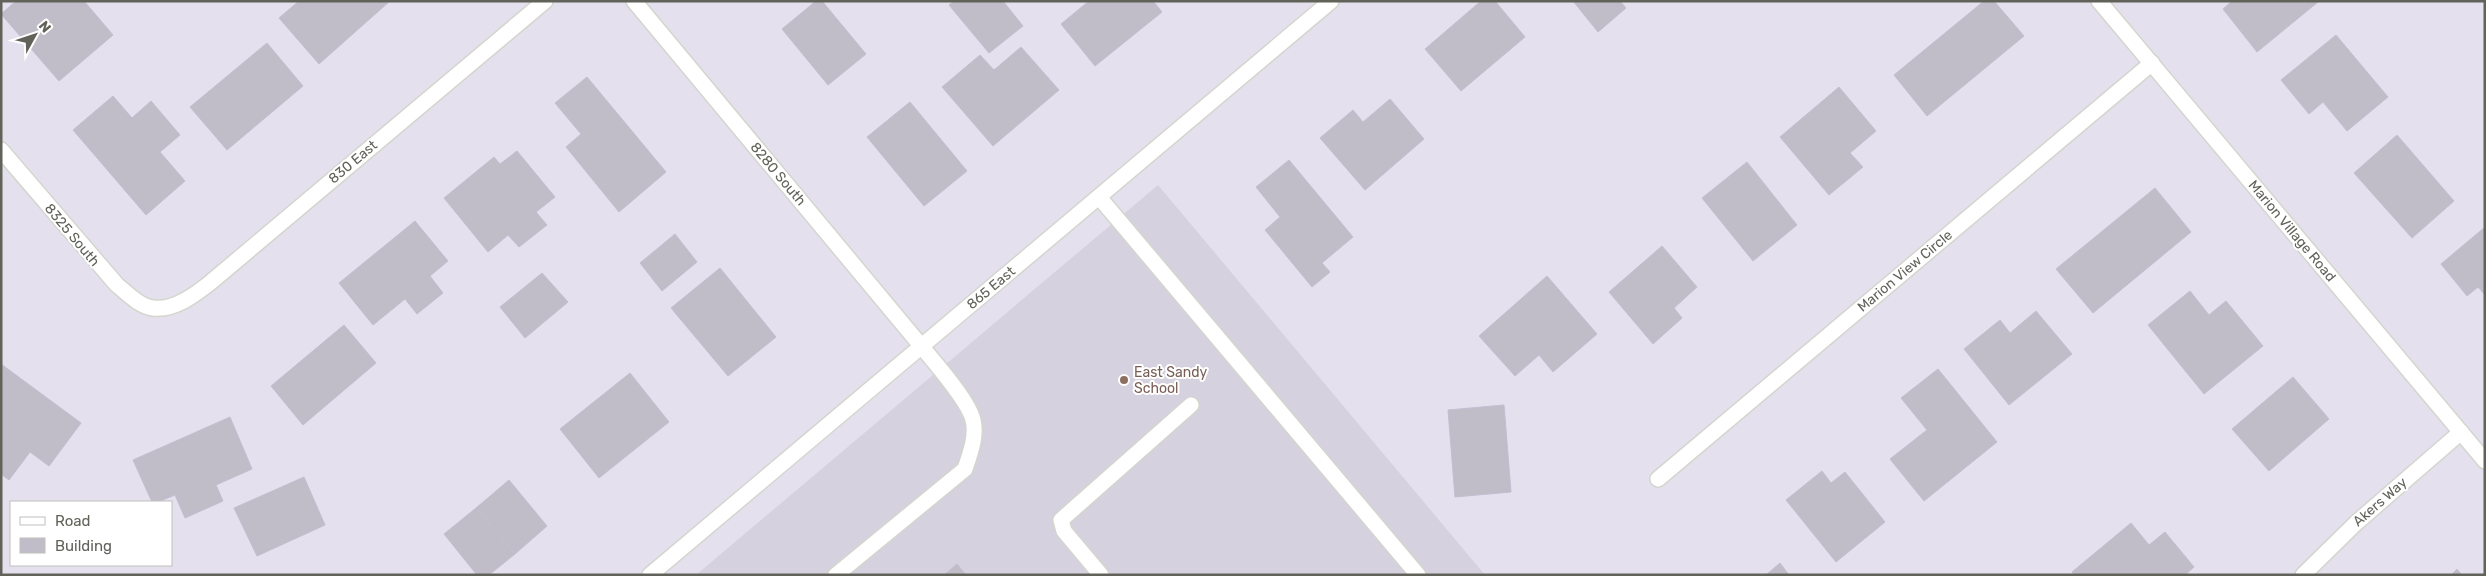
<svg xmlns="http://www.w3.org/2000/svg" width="2486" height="576" font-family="Rubik,sans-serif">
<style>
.education{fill:#d6d1df}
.building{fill:#c0bdc8;stroke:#c3bed2}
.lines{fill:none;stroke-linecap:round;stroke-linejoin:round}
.lane-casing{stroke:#d4d6ce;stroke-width:18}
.street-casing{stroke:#d4d6ce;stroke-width:18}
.lane{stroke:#fff;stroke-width:15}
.street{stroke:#fff;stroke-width:15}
.education-dot{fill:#8d6e63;stroke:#fff;stroke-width:2}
.labels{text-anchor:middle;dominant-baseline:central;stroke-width:4;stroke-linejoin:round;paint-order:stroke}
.street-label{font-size:14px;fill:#616259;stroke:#fff}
.education-label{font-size:14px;fill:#785e54;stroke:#fff;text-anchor:start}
</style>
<rect width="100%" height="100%" fill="#e4e0ed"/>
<polygon class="education" points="1158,185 1485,575 696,575"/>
<g class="building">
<polygon points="16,1 84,1 113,35 59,81 1,14"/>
<polygon points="299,1 390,1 319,64 279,18"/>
<polygon points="816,1 822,1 866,54 828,85 782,29"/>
<polygon points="954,1 1003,1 1023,26 989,53 949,5"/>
<polygon points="1089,1 1153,1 1162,12 1095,66 1061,24"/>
<polygon points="1481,1 1495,1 1525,37 1461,91 1425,49"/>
<polygon points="1573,1 1620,1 1626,8 1598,32"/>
<polygon points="1984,1 1994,1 2024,36 1927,116 1894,75"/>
<polygon points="2232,1 2317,1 2318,2 2257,52 2223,9"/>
<polygon points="2336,35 2388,97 2347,131 2323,102 2309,114 2281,80"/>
<polygon points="267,43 303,86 227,150 190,107"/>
<polygon points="1021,47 1059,90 993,146 942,87 980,55 994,70"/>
<polygon points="587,77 666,172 619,212 566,147 581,134 555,103"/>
<polygon points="1839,87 1876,131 1850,153 1863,167 1829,195 1780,137"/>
<polygon points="113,96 132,118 151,101 180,135 160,152 185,181 146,215 73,130"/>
<polygon points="1390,99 1424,139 1365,190 1320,138 1353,110 1363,122"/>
<polygon points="910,102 967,171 924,206 867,137"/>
<polygon points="2397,135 2454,201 2412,238 2354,173"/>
<polygon points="517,151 555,197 536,212 547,225 519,247 508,235 488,252 444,198 494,157 500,164"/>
<polygon points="1289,160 1353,237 1322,263 1330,272 1312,287 1265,230 1280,217 1256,187"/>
<polygon points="1747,162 1797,225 1753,261 1702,198"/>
<polygon points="2155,188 2191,232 2093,313 2056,269"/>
<polygon points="415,221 448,261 430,276 443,293 417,314 405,299 373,325 339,283"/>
<polygon points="2485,227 2485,295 2478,287 2467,296 2441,264"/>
<polygon points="675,234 697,262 662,291 640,263"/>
<polygon points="1662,246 1697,287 1674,308 1682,318 1653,344 1609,292"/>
<polygon points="720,268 776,337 728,376 671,308"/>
<polygon points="542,273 568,302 525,338 500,307"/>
<polygon points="1547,276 1597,334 1553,372 1539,355 1515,376 1479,336"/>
<polygon points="2190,291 2209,315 2226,301 2263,346 2204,394 2148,325"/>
<polygon points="2036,311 2072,354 2009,405 1964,349 2000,320 2010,333"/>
<polygon points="344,325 376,363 303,425 271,386"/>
<polygon points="1,364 81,423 49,466 30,452 9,480 1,474"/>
<polygon points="1938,369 1997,442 1924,501 1890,459 1927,430 1901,398"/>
<polygon points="630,373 669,422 599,478 560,429"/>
<polygon points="2293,377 2329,419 2269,471 2232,429"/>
<polygon points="1504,405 1511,492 1455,497 1448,410"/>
<polygon points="230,417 252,469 216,485 223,501 185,518 175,495 158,502 152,502 133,460"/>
<polygon points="1822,471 1831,483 1845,472 1885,522 1836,562 1786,500"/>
<polygon points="304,477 325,525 257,556 234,508"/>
<polygon points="509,480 547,526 515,554 476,508"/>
<polygon points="476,508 515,554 489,575 477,575 444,534"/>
<polygon points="2131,523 2149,545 2165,532 2194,567 2185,575 2074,575 2072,572"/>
<polygon points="1780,563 1789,575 1766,575"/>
<polygon points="957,564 966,575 944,575"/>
<polygon points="2457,569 2462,575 2451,575"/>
</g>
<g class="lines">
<defs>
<g id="lane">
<polyline points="1099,197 1418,575"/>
<path d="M836,575L965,469C970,454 977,436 973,420C969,401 935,363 922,347"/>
<polyline points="1101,575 1064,531 1061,520 1191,405"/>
</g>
<g id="street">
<polyline points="634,1 922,347"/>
<polyline points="2099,1 2485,461"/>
<path d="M1,150L117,285C127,293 139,306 153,308C174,311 196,294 211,282L545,1"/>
<polyline points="1658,479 2152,63"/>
<polyline points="650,575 1331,1"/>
<polyline points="2303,575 2356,523 2461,432"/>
</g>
</defs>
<use href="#lane" class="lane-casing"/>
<use href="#street" class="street-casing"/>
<use href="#lane" class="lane"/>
<use href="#street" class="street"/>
</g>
<circle class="education-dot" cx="1124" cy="380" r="5"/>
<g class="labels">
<g class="street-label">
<text transform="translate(353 162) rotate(-40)">830 East</text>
<text transform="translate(778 174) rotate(50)">8280 South</text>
<text transform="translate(2292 231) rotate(50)">Marion Village Road</text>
<text transform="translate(72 235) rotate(50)">8325 South</text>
<text transform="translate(1905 271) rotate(-40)">Marion View Circle</text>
<text transform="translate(991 288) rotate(-40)">865 East</text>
<text transform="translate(2380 502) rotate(-41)">Akers Way</text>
</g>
<g class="education-label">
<text x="1134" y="372">East Sandy<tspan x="1134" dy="16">School</tspan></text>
</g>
</g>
<rect width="2486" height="576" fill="none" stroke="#616259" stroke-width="5"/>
<rect x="10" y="501" width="162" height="65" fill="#ffffff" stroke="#c0c0bd"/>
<rect x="20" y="517" width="25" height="8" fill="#ffffff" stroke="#c0c0bd"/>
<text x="55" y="526" font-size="15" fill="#616259">Road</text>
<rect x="20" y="538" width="25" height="15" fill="#c0bdc8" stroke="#c0c0bd"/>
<text x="55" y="551" font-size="15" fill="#616259">Building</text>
<g transform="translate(35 35) rotate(50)" stroke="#ffffff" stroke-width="4" paint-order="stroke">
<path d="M0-4L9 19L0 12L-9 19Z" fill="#616259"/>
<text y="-8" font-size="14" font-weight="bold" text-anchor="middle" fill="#616259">N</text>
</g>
</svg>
